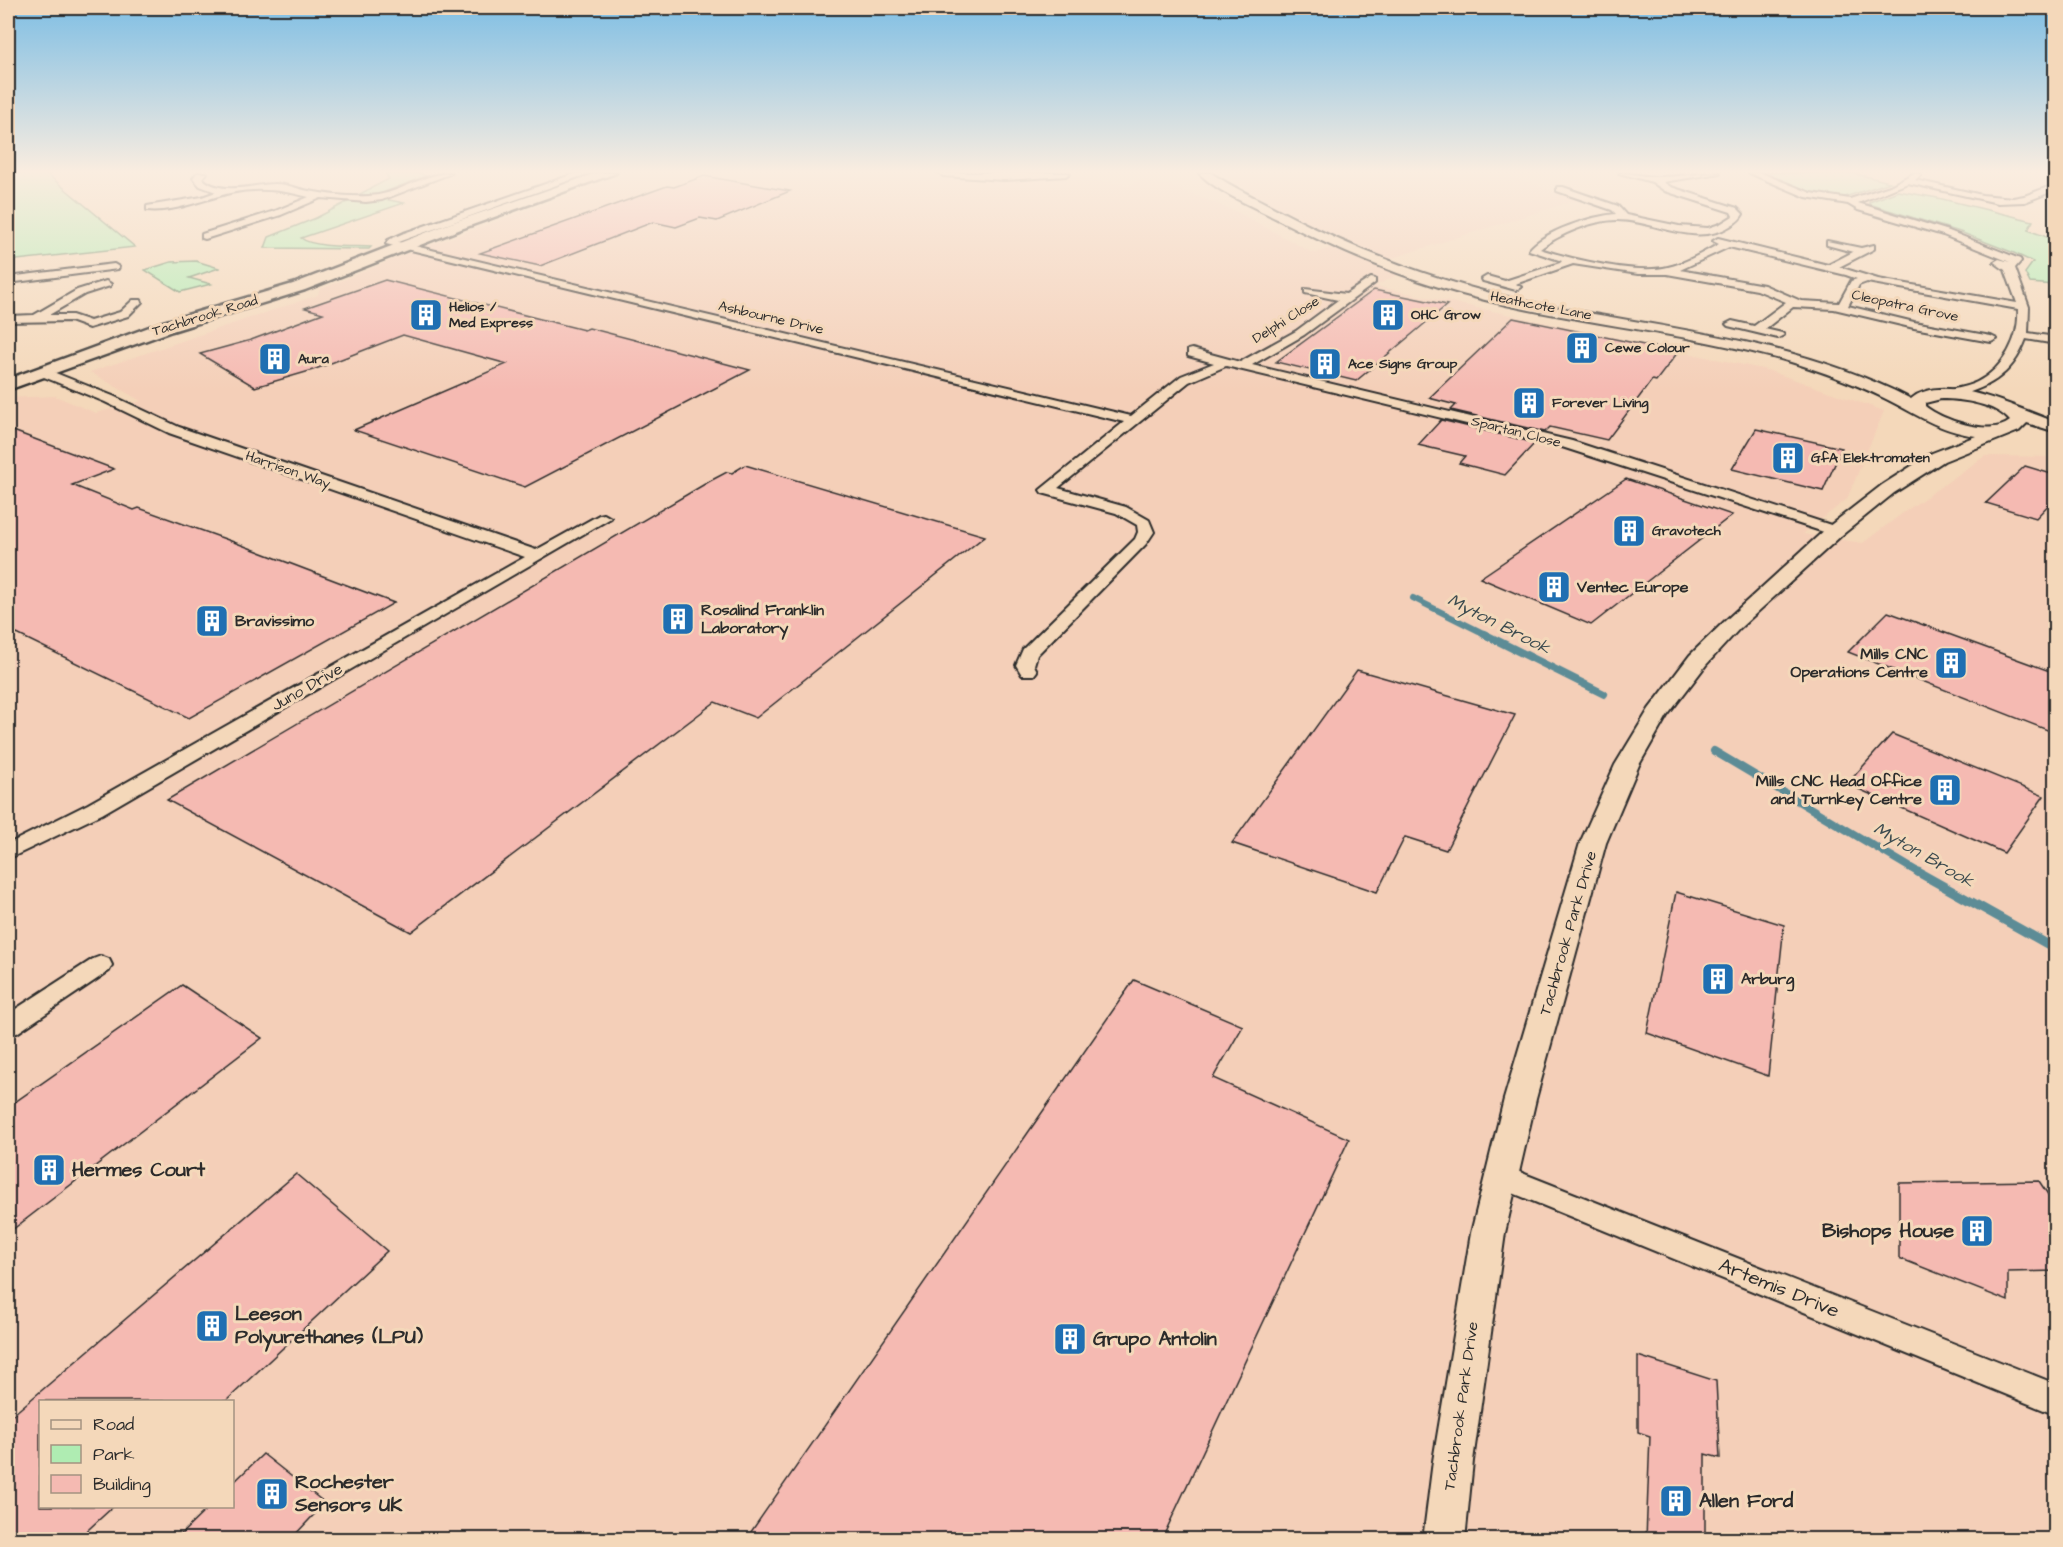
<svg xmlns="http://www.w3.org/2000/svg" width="2063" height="1547" font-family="'Architects Daughter',sans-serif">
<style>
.built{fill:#f4cfb8;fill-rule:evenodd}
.green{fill:#afecb2;stroke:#6d8c6e;stroke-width:1.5}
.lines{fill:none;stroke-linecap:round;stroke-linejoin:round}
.stream-far2{stroke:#5d8c96;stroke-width:6}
.stream-far1{stroke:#5d8c96;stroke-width:8}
.stream{stroke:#5d8c96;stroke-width:9}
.building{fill:#f5bab2;stroke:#2b2b2b;stroke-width:1.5}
.minor-casing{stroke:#2b2b2b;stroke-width:4}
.tertiary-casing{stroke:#2b2b2b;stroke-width:4}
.secondary-casing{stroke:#2b2b2b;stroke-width:5}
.minor{fill:#f4d8ba;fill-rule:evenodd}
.tertiary{fill:#f4d8ba;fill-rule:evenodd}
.secondary{fill:#f4d8ba;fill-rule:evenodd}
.labels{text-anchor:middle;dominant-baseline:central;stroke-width:6;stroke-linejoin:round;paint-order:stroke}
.far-street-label{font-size:14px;fill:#2b2b2b;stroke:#f4d8ba}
.far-poi-label{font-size:14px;font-weight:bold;fill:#2b2b2b;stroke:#f4d8ba;text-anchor:start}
.poi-label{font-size:16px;font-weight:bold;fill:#2b2b2b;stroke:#f4d8ba;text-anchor:start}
.street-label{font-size:16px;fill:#2b2b2b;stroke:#f4d8ba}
.water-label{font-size:18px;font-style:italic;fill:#3c4b4f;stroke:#f4d8ba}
.near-poi-label{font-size:20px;font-weight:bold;fill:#2b2b2b;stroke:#f4d8ba;text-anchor:start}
.near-street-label{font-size:20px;fill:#2b2b2b;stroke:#f4d8ba}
</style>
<rect width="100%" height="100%" fill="#f4d8ba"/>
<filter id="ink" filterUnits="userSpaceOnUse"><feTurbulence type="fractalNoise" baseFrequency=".0167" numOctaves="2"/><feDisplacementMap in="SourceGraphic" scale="12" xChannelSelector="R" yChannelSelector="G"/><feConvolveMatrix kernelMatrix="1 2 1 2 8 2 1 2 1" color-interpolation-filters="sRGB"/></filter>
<g filter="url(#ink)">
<g class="built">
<path d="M631,173H845L844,175L860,178L870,173H913L977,180L1016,181L1074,176L1128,186L1142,179L1170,186L1205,199L1239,213L1311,252L1316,253L1331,248L1399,274L1375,286L1767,370L1884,411L1847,499L1803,534L1863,543L1903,513L1985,456L2055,457V1539L8,1540V398L55,396L96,413L141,401L90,372L318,295L319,290L406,254ZM40,1402H232V1506H40Z"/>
<polygon points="1223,173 1501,173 1577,200 1389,259 1296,219 1254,195"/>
</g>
<g class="green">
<polygon points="8,173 46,173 135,247 8,261"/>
<polygon points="385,173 418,173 426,176 377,195 358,195 389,179"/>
<polygon points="1761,173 1852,173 1890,182 1842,198 1816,194"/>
<polygon points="1898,191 1938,198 2033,221 2028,230 2055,240 2055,285 2030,283 2025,273 2033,262 2014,253 1960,232 1869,204 1869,202"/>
<path d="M384,199L404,203L301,238C313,248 354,246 371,247L369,249L265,248L269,237L316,218L349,201Z"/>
<polygon points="196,261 219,268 189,278 211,284 180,292 145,270 171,262"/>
</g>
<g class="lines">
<polyline class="stream-far2" points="1413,598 1487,635"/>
<g class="stream-far1">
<polyline points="1484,634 1604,694"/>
<polyline points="1714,751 1921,874"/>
</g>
<polyline class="stream" points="1918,872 2056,949"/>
</g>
<g class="building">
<polygon points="704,176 790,191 717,221 700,218 676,227 653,222 540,266 480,253 667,186 674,187"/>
<polygon points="385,280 584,330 589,328 750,370 525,487 354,430 507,364 403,335 313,370 255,387 200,354 251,340 323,313 305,308"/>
<polygon points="1374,290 1447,305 1356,381 1276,362"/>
<polygon points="1513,318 1678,352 1656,381 1652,380 1607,440 1550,427 1545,432 1451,410 1456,405 1429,398"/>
<polygon points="1441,420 1535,443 1505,475 1459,463 1465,456 1418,445"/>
<polygon points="8,429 114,469 72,485 134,510 139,508 231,541 394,603 189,718 15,633 8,633"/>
<polygon points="1756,429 1842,448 1823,491 1732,469"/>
<polygon points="745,465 985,536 756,718 715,702 411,932 167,800 710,481 727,472 732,473"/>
<polygon points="2025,466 2055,475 2055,498 2036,518 1986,503"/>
<polygon points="1626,479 1732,515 1591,625 1480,578"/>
<polygon points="1888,612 2055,673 2055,733 1848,652"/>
<polygon points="1357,670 1515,715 1446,850 1405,837 1377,892 1232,843"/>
<polygon points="1892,734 2044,796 2004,853 1847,784"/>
<polygon points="1676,892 1784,925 1768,1076 1647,1033"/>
<polygon points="1134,980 1243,1026 1213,1078 1349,1139 1162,1539 746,1539"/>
<polygon points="182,985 262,1038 8,1233 8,1107"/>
<polygon points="296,1174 387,1251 226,1401 40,1401 40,1506 114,1506 78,1539 8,1539 8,1419"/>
<polygon points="2039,1181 2055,1205 2055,1271 2008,1272 2008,1301 1899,1258 1899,1183"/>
<polygon points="1638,1356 1716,1381 1720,1458 1705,1454 1705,1539 1646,1539 1650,1436 1638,1432"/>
<polygon points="263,1454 325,1503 291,1539 176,1539 210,1506 232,1506 232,1484"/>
</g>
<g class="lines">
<defs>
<g id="minor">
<path d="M197,173H207L202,178C220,196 251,185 273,184C285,183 297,189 309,191C330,195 356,198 378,195C403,191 425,173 452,173L382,200L366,202L321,198L281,215L205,239L202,238V234L275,211L309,197C281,190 258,187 230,193C205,199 173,213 147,210V206L202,197L216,192L200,186L193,178Z"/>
<polygon points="577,173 590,173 398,242 1131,416 1181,376 1214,363 1188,356 1188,350 1192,349 1240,362 1296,331 1338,300 1305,293 1305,289 1346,294 1371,278 1375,279 1375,283 1304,335 1252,365 1572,441 1840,528 1843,531 1835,536 1830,534 1562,447 1226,366 1189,382 1058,488 1126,507 1149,520 1154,532 1146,544 1037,655 1034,665 1037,671 1034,675 1022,675 1016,665 1023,649 1135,539 1138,532 1137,525 1116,513 1042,493 1040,490 1124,422 386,244 388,240 404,233"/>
<polygon points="939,173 1070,173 1066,176 1004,180 943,176"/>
<path d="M1619,173C1632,173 1645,177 1657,177C1678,177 1699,173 1720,173L1663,182L1671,187L1737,208L1743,214C1740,220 1735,223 1730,226C1695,248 1653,220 1617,220C1593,220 1559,234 1540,249C1571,259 1637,275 1668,267C1686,263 1702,253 1719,244L1713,241L1718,238L1828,265L1853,252L1827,245V241L1861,248L1874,245V249L1839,267L1878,279L2017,303L2005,270L1994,262L1999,259L2010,262L1943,235L1858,210L1848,204L1806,197L1749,173H1761L1811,193L1850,199L1890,186L1914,173L1921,175L1915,180L1982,195L2013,198L2024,196L2056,184V190L2025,202L1998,203L1908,183L1858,203L1949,231L2020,259L2021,261L2015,268L2029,307L2028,333L2056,337V344L2026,339C2012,377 1986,389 1950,398L1944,394L1946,391C1956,388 1967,387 1977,382C2004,368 2020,338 2018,309L1867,282L1859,285L1848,306L1914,322L1991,336L1997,339L1991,342L1914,328L1834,309L1793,307L1765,329L1782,333L1784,335L1778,338L1728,326L1726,324L1732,321L1754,326L1786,302L1757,290L1667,274H1638L1573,264L1518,283L1516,284L1521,287L1516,290L1483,281L1482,279L1487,276L1505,281L1560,263L1562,261L1529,250C1544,231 1592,216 1616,214L1612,210L1557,191V187H1563L1618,206L1626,215L1679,226L1708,228L1720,224L1733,216L1731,212L1665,191L1652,182ZM1729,247L1846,275L1857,279L1851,281L1839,303L1801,301L1764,285L1680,270Z"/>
<polygon points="114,264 119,267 118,269 8,283 8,277"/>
<polygon points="106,281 111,284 110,286 85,294 49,315 72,315 90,321 120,312 133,300 141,300 142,302 128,316 89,328 70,321 8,322 8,316 34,315 77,290"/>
<polygon points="43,368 113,396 179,427 536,550 599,515 604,514 611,518 102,814 8,859 8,844 88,804 525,557 169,433 105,402 39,375 37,372"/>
<polygon points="101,956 109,959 112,965 109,971 17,1033 8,1035 8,1014 93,959"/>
<polygon points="1502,1165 2056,1384 2056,1415 1493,1185 1489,1177 1493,1169"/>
</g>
<path id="tertiary" d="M1199,173H1211C1229,185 1248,194 1267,204C1352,250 1443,285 1539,304C1665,329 1795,339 1911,399C1943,370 2020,410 2056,422V432L2027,423L2019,431L1944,461L1894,493L1842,535L1740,628L1706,665L1667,716L1639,765L1606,843L1536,1099L1505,1233L1473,1461L1465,1540H1423L1433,1461L1471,1233L1504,1099L1580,843L1615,765L1649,709L1690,655L1726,620L1828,527L1882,485L1932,453L1976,436C1938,431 1917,414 1884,398C1854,383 1823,372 1791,362C1698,335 1601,326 1506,305C1428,288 1352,258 1281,221C1257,208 1218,193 1199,173ZM1941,399C1963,399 1996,404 2010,421C1990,437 1942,420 1925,406V403Z"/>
<polygon id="secondary" points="597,173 616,173 461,229 305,290 172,331 8,390 8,379 160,323 293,284 451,223"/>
</defs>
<use href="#minor" class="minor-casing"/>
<use href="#tertiary" class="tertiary-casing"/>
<use href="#secondary" class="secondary-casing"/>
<use href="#minor" class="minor"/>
<use href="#tertiary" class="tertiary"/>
<use href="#secondary" class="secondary"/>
</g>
</g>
<linearGradient id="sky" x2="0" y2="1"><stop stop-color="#7ebee4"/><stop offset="0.44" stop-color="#faede0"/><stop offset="1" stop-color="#faede0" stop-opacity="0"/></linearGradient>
<rect width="2063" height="390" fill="url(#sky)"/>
<defs>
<symbol id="building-square" viewBox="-11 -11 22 22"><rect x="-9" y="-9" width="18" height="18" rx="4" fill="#1f6fb2" stroke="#f4d8ba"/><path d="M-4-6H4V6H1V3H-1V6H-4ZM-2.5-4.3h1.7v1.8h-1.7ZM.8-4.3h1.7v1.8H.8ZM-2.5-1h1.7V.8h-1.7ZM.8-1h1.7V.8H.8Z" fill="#fff"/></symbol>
</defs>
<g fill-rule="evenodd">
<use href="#building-square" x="407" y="296" width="38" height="38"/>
<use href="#building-square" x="1369" y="296" width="38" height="38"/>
<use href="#building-square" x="1563" y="329" width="38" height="38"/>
<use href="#building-square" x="256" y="340" width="38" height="38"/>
<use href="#building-square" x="1306" y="345" width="38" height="38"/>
<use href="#building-square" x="1510" y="384" width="38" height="38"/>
<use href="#building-square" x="1769" y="439" width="38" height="38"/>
<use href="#building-square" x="1610" y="512" width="38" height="38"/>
<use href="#building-square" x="1535" y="568" width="38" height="38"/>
<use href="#building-square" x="659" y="600" width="38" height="38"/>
<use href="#building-square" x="193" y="602" width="38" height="38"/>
<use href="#building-square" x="1932" y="644" width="38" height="38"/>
<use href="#building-square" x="1926" y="771" width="38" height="38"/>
<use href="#building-square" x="1699" y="960" width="38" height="38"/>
<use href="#building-square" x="30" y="1151" width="38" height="38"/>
<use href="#building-square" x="1958" y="1212" width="38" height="38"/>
<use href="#building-square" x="193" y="1307" width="38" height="38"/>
<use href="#building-square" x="1051" y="1320" width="38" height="38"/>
<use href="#building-square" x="253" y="1475" width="38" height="38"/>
<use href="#building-square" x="1657" y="1482" width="38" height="38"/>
</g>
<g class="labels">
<g class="far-street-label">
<text transform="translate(1541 306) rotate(11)">Heathcote Lane</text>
<text transform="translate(1905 306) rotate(12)">Cleopatra Grove</text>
<text transform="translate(205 316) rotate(-17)">Tachbrook Road</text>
<text transform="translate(771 318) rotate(13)">Ashbourne Drive</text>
<text transform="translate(1286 320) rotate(-32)">Delphi Close</text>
<text transform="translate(1516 432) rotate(14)">Spartan Close</text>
<text transform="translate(288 470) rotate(19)">Harrison Way</text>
</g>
<g class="far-poi-label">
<text x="449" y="307">Helios /<tspan x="449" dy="16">Med Express</tspan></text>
<text x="1411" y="315">OHC Grow</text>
<text x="1605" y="348">Cewe Colour</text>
<text x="298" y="359">Aura</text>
<text x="1348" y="364">Ace Signs Group</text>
<text x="1552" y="403">Forever Living</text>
<text x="1811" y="458">GfA Elektromaten</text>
<text x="1652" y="531">Gravotech</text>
</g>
<g class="poi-label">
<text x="1577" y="587">Ventec Europe</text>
<text x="701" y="610">Rosalind Franklin<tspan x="701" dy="18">Laboratory</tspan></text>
<text x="235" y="621">Bravissimo</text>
<text x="1928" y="654" text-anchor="end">Mills CNC<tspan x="1928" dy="18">Operations Centre</tspan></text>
<text x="1922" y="781" text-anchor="end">Mills CNC Head Office<tspan x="1922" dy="18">and Turnkey Centre</tspan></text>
<text x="1741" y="979">Arburg</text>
</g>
<g class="street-label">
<text transform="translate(307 687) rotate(-30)">Juno Drive</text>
<text transform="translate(1568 933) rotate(-74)">Tachbrook Park Drive</text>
<text transform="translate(1461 1406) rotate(-82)">Tachbrook Park Drive</text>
</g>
<g class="water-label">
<text transform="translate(1499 624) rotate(27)">Myton Brook</text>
<text transform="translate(1924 855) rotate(30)">Myton Brook</text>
</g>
<g class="near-poi-label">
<text x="72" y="1170">Hermes Court</text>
<text x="1954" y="1231" text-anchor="end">Bishops House</text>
<text x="235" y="1314">Leeson<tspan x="235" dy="23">Polyurethanes (LPU)</tspan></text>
<text x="1093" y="1339">Grupo Antolin</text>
<text x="295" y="1482">Rochester<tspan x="295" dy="23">Sensors UK</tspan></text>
<text x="1699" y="1501">Allen Ford</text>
</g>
<g class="near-street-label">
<text transform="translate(1779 1288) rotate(22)">Artemis Drive</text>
</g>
</g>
<rect width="2063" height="1547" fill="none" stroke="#f4d8ba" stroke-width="30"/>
<rect x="15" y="15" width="2033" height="1517" fill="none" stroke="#2b2b2b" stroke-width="2" filter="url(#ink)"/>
<rect x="39" y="1400" width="195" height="108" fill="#f4d8ba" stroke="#a49381" stroke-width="1.5"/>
<rect x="51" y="1420" width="30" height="9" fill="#f4d8ba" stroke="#a49381" stroke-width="1.5"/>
<text x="93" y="1430" font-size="18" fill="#2b2b2b">Road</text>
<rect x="51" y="1445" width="30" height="18" fill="#afecb2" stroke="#a49381" stroke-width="1.5"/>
<text x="93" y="1460" font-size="18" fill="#2b2b2b">Park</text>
<rect x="51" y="1475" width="30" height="18" fill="#f5bab2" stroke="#a49381" stroke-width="1.5"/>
<text x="93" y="1490" font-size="18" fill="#2b2b2b">Building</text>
</svg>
